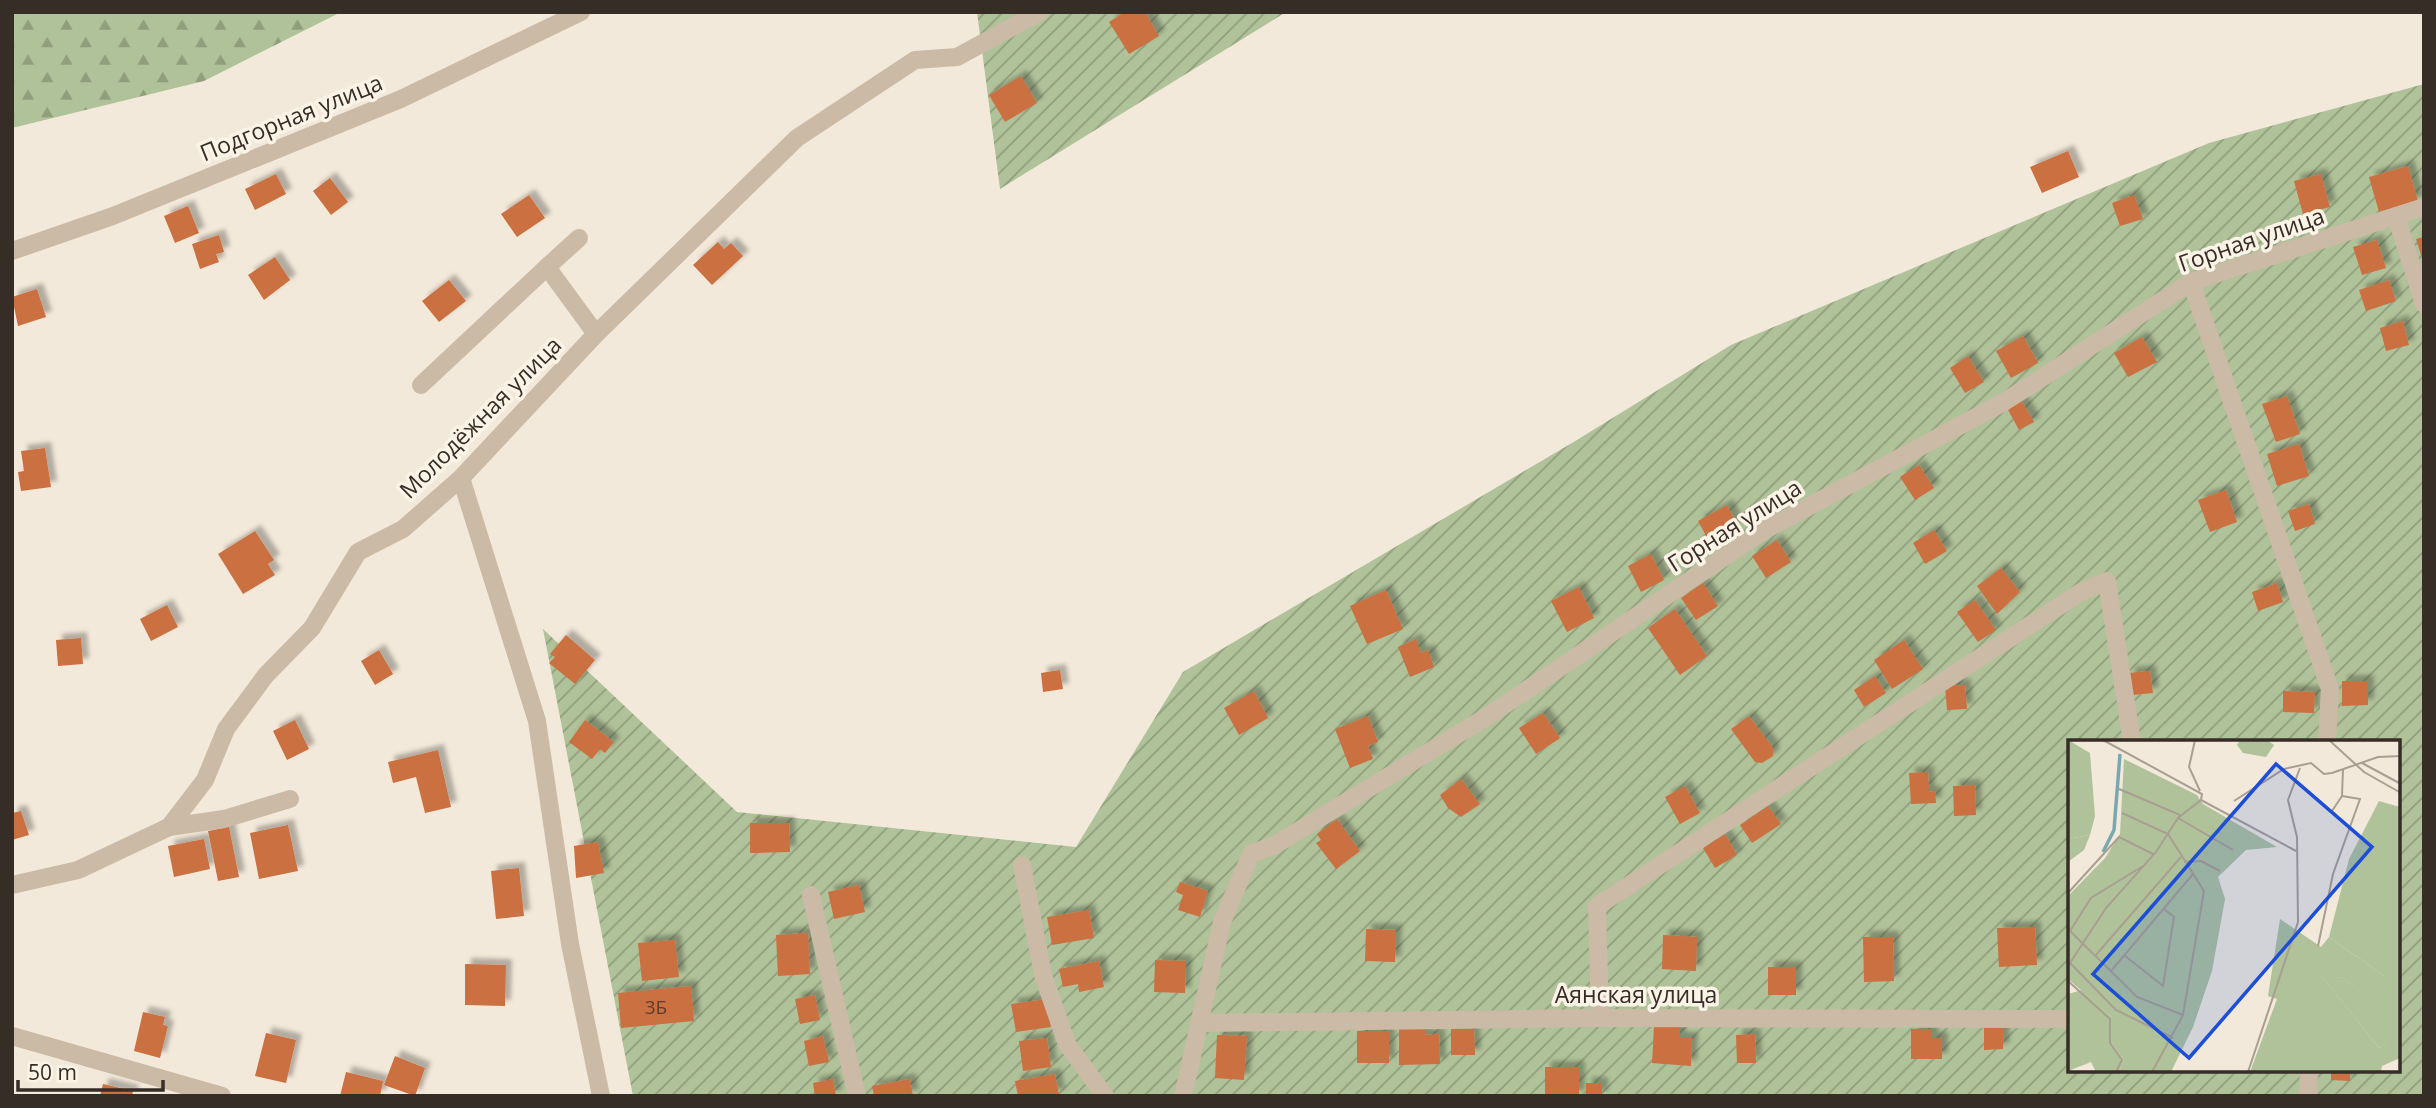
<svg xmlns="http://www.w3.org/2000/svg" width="2436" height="1108" font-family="'Open Sans',sans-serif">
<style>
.forest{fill:url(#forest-firs)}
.garden{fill:url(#garden-furrows);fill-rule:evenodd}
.building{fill:#cb6f3f;filter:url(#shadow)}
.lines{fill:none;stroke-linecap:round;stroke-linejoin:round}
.minor{stroke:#cbbaa5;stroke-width:18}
.labels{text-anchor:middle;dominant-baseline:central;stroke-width:7;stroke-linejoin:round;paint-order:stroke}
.number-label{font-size:19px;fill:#5c3e2d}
.street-label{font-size:23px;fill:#372d27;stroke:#faf3e6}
.inset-river{fill:none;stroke:#78a9b1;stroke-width:3.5}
.inset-road{fill:none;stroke:#a89e92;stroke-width:2}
.view{fill:#1d4ed8;fill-opacity:0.15;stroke:#1d4ed8;stroke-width:3.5}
.inset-edge{fill:none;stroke:#372d27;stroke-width:3.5}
</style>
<defs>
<pattern id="forest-firs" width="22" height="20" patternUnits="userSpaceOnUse" patternTransform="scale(1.75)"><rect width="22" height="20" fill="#b0c299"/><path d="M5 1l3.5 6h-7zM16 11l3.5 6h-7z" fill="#909e7d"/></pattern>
<pattern id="garden-furrows" width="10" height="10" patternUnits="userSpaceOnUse" patternTransform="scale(1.75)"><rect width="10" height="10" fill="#b0c299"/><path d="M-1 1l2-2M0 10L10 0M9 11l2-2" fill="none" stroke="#909e7d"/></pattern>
<filter id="shadow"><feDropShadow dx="6" dy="-6" stdDeviation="2" flood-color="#0004"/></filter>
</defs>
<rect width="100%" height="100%" fill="#f3e9da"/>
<polygon class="forest" points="12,12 341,12 204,81 12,128"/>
<g class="garden">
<polygon points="977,12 1286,12 1000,189"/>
<path d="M2424,84V1096H633L543,629L737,812L1076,847L1183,672L1572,443L1731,345L2209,143ZM2070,742H2399V1071H2070Z"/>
</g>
<g class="building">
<polygon points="1125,12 1145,12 1159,36 1129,54 1109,22"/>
<polygon points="1021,76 1037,103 1005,122 989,95"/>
<polygon points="2068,151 2079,177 2042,193 2030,167"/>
<polygon points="2408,166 2418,201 2379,212 2369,177"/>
<polygon points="276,174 286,194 255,210 245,189"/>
<polygon points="2321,174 2330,207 2303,214 2294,181"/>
<polygon points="330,178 348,202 331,215 313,191"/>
<polygon points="529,195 545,218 517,237 501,214"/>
<polygon points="2134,195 2143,219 2120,226 2112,203"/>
<polygon points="188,206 199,233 175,243 164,216"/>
<polygon points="219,235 224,252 216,254 219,262 200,269 192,244"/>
<polygon points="2424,237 2424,261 2423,261 2416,239"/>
<polygon points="2377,240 2386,268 2362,275 2353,247"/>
<polygon points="718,242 724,249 731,243 743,256 712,285 693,265"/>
<polygon points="275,257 290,280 264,300 248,275"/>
<polygon points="449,280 466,301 439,322 422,301"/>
<polygon points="2389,280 2396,301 2366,311 2359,290"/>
<polygon points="37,289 46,317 18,326 12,297"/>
<polygon points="2403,321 2409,345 2386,351 2380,328"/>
<polygon points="2023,336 2038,363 2011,378 1996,351"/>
<polygon points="2142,337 2157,362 2128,377 2114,353"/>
<polygon points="1968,356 1984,382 1965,393 1950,368"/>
<polygon points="2287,396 2300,434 2276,442 2262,404"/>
<polygon points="2021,400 2034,422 2019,430 2007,408"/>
<polygon points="2299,444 2309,476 2277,486 2267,454"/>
<polygon points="45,448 51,487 21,491 18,472 24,471 21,451"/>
<polygon points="1919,465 1934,488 1915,500 1900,477"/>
<polygon points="2226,490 2237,522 2210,532 2198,500"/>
<polygon points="2309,504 2315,524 2295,531 2288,511"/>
<polygon points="1727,505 1738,526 1709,541 1698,521"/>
<polygon points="1934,530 1947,551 1925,564 1913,543"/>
<polygon points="255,531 274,560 268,564 275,575 243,594 218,554"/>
<polygon points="1777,540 1791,562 1766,578 1752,556"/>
<polygon points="1651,554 1664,580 1641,592 1628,566"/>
<polygon points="2001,568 2020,592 1997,614 1977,586"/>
<polygon points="1703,583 1718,606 1696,620 1681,598"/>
<polygon points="2277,583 2283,602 2258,611 2252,592"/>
<polygon points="1579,587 1594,618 1567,632 1551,601"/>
<polygon points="1386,590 1403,629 1367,644 1350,606"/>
<polygon points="1975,600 1996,630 1978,642 1957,612"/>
<polygon points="167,605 178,627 151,641 140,619"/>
<polygon points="1675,609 1707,656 1680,675 1648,628"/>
<polygon points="566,635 595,660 575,684 549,663 555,657 550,654"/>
<polygon points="81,638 83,664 58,666 56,640"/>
<polygon points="1416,639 1421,653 1428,650 1434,667 1410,677 1398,647"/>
<polygon points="1904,640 1923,669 1892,689 1874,660"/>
<polygon points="379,650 393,674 375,685 361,661"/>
<polygon points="1060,670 1063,689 1043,692 1041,673"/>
<polygon points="2150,671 2153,693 2132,695 2129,673"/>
<polygon points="1875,676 1886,693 1864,707 1854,690"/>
<polygon points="2342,681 2368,681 2368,705 2342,706"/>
<polygon points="1965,685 1967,709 1947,710 1945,686"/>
<polygon points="1254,691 1268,718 1239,735 1224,708"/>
<polygon points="2283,691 2315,692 2314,713 2283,712"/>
<polygon points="1543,713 1560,738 1536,754 1519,728"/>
<polygon points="1368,716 1378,742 1368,746 1373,759 1350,768 1335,729"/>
<polygon points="1749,716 1773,748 1773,756 1762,763 1755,762 1731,729"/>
<polygon points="295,720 309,749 287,760 273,731"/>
<polygon points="585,720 614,742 605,753 600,749 592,759 569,742"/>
<polygon points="438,750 451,807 425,813 416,777 393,783 388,762"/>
<polygon points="1928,772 1929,792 1935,791 1936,803 1911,804 1909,773"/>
<polygon points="1461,779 1480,804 1461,817 1448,808 1440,795"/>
<polygon points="1975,785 1976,815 1954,816 1953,786"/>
<polygon points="1685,786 1700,813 1680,824 1665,797"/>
<polygon points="1768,806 1781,824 1752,843 1740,825"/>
<polygon points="21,811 29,835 12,840 12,813"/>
<polygon points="1337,819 1360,851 1336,869 1316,843 1321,840 1317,834"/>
<polygon points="750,823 789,823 790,852 750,853"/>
<polygon points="288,825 298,871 259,879 250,833"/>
<polygon points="229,827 239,877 218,881 208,831"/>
<polygon points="1725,834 1737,855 1715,868 1703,848"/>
<polygon points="204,839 210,869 174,877 168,846"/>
<polygon points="598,842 604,873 576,878 574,846"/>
<polygon points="519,868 524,916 496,919 491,871"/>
<polygon points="1180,882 1208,891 1200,917 1178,910 1183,895 1176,892"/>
<polygon points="859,885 865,912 834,919 828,892"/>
<polygon points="1089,910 1094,938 1052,945 1047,917"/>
<polygon points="2035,927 2037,965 1999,967 1997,928"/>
<polygon points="1366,929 1396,930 1395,962 1365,961"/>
<polygon points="808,933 810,974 778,976 776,935"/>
<polygon points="1663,935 1697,937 1696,971 1662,969"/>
<polygon points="1863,937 1893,937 1894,981 1864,982"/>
<polygon points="675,940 679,977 642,981 638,943"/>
<polygon points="1155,960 1186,961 1185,993 1154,992"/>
<polygon points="1099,961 1104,987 1079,992 1078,984 1063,987 1059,969"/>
<polygon points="465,964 506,965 505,1006 465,1005"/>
<rect x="1768" y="967" width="28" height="28"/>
<polygon points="691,986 694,1021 621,1028 618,993"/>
<polygon points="815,995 820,1020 800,1024 795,999"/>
<polygon points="1047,999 1051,1027 1016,1032 1011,1004"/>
<polygon points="143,1012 165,1017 163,1025 168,1026 160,1058 134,1051"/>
<polygon points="1654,1026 1680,1027 1680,1038 1692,1038 1691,1066 1652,1063"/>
<polygon points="1984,1027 2004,1027 2003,1049 1984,1050"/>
<polygon points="1399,1028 1425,1028 1425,1035 1439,1034 1440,1064 1399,1065"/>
<polygon points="1451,1029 1474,1029 1475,1055 1451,1055"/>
<polygon points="1911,1029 1932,1029 1932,1038 1942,1038 1942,1059 1911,1059"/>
<rect x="1357" y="1031" width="32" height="32"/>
<polygon points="266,1033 296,1040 286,1083 255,1076"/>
<polygon points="1755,1034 1756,1063 1737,1063 1736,1035"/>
<polygon points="1217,1035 1247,1036 1244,1080 1215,1078"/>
<polygon points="823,1036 829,1062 809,1066 804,1041"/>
<polygon points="1047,1038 1051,1067 1023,1071 1019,1041"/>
<polygon points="395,1056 425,1068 415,1096 384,1085"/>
<rect x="1545" y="1067" width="34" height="29"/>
<polygon points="2331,1071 2350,1071 2350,1081 2331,1080"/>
<polygon points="346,1072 383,1081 380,1096 340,1096"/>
<polygon points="1055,1074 1059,1095 1018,1096 1015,1081"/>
<polygon points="833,1079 836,1096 815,1096 813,1083"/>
<polygon points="910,1079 913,1096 874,1096 872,1086"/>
<rect x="1586" y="1083" width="16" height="13"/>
<polygon points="103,1084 133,1091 132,1096 100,1096"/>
</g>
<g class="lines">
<g class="minor">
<polyline points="2396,216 2424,304"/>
<polyline points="579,238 547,267 596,334"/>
<polyline points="12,251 113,216 401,99 581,12"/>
<polyline points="2191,282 2330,689 2327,742"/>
<polyline points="421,385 547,267"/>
<polyline points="461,478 537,721 570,944 601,1096"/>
<polyline points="169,827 224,819 290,799"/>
<polyline points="1022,865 1043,975 1067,1044 1105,1096"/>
<polyline points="12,885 78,870 169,827 205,780 226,729 266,675 312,628 358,552 403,529 461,478 596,334 797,138 915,60 957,57 1040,12"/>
<polyline points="811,895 857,1096"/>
<polyline points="1600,1018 1597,906 2081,592 2107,581 2132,742"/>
<polyline points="1202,1023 1600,1018 2070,1019"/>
<polyline points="12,1036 222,1096"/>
<polyline points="1183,1096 1222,922 1251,854 1275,845 1488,716 1763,531 2004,402 2191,282 2424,207"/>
<polyline points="2308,1096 2309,1071"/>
</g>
</g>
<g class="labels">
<g class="number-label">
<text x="656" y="1007">3Б</text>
</g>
<g class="street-label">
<text transform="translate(291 117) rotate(-22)">Подгорная улица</text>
<text transform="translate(2251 239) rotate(-19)">Горная улица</text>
<text transform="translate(480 417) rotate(-45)">Молодёжная улица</text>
<text transform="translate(1734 525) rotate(-32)">Горная улица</text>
<text x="1636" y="994">Аянская улица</text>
</g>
</g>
<g transform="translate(2068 740)">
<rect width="332" height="332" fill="#f3e9da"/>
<path d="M22,95L16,110L0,122V99Z" fill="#b0c299"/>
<path d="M0,0L22,13L27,76L22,95L0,99ZM311,61L332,67L333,290L311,308L252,234L275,238L305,262L316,236L261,197L281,119ZM14,250L44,277V303L56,320L51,332H28L23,322L0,331V254Z" fill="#b0c299"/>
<path d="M172,0H199L206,5L198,17L175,13L169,5Z" fill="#b0c299"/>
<path d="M56,19L129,55L135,64L209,107L178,110L150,137L157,159L144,231L125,287L103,332H51L56,320L44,303V277L0,239V156L37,118L52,94ZM212,179L253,207L261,197L316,236L320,247L305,263L275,238L253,235L311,308L332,290V318L314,326L313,332H182L209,259L200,256Z" fill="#b0c299"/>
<path class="inset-river" d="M35,112L46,90L52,14"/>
<path class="inset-road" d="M127,0L121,27L132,51M261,0L296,32L333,53M294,23L333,44M51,49L112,75M133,60L228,111M166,61L216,29L243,23L256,34L264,33L310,17L333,16M264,71L274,56L275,29M54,73L100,94L136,151L115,275L84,332M110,78L165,110M116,122L133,121L152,131M0,153L51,97L85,114M0,189L69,257L115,275M2,191L23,158L75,126M250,206L265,134L292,59L274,56M56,215L95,246L106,177L96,169M27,216L113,117M2,223L48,270L105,298M0,226L38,168L88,112L110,78L133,60L134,54L35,0M43,231L125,134M0,241L42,279V303L54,320L48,332M180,332L230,182L229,97L220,60L232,28"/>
<path class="view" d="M208,24L304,107L121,318L25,234Z"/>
<rect width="332" height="332" class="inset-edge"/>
</g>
<rect width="2436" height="1108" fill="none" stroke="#372d27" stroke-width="28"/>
<path d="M18 1080v10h145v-10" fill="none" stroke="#372d27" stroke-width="3.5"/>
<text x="28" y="1080" font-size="21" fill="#372d27" stroke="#faf3e6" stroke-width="5" paint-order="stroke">50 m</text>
</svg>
